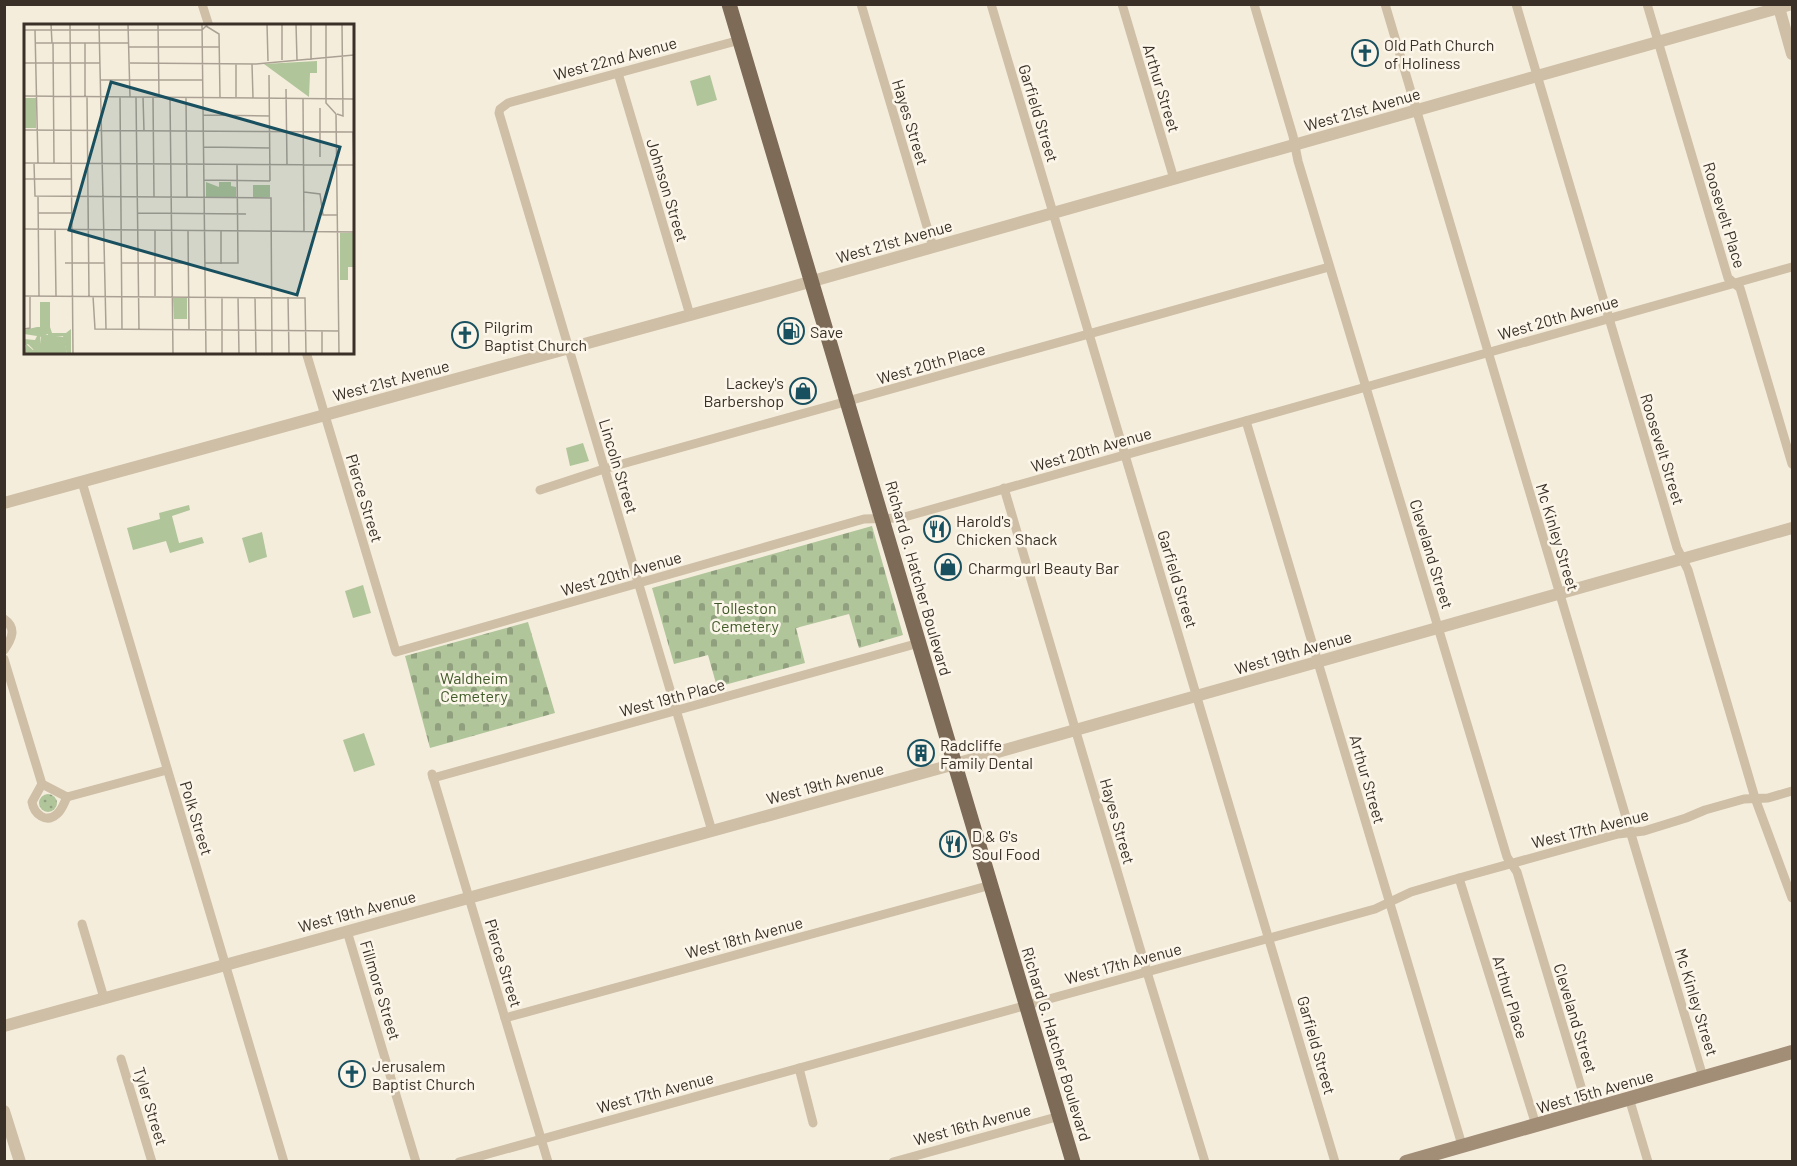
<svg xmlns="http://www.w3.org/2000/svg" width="1797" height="1166" font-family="Barlow,sans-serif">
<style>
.grass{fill:url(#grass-dots)}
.cemetery{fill:url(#cemetery-stones)}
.green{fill:#b0c59a}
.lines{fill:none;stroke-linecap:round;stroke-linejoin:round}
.minor{stroke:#cebfa6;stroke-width:9}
.tertiary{stroke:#cebfa6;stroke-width:12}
.secondary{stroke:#a28d77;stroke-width:14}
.primary{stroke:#7d6a57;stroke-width:15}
.labels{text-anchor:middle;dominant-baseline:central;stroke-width:5;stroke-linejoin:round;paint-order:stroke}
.poi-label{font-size:16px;fill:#3a3028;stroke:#fbf6e9;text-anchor:start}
.street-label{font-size:16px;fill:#3a3028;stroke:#fbf6e9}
.park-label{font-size:16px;fill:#415a29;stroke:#fbf6e9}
.inset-road{fill:none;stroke:#aaa194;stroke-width:1.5}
.view{fill:#195060;fill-opacity:0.15;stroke:#195060;stroke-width:3}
.inset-edge{fill:none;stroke:#3a3028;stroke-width:3}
</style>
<defs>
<pattern id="grass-dots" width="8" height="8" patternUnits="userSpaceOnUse" patternTransform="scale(1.5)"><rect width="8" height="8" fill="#b0c59a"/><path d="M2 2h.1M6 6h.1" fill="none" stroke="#90a07e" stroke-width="1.8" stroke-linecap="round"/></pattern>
<pattern id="cemetery-stones" width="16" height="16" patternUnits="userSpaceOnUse" patternTransform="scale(1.5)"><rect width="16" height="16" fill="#b0c59a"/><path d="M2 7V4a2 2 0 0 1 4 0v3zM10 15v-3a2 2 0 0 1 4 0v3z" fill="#90a07e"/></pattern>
</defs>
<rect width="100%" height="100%" fill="#f5eddc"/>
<circle class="grass" cx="48" cy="803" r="9"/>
<g class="cemetery">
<polygon points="872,526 903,635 859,648 849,614 796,628 805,663 717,687 708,655 674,664 652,588"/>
<polygon points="528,622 555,713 430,748 405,656"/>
</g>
<g class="green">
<polygon points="710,75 717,100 697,106 690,81"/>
<polygon points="583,443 589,461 570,466 566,448"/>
<polygon points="189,505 190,510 172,516 179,543 202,537 204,543 170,553 166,541 133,550 127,528 160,519 159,513"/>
<polygon points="262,532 267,557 249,563 242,538"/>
<polygon points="363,585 371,613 353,618 345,591"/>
<polygon points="364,733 375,765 354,772 343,740"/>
</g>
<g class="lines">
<g class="minor">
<polyline points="202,4 209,26"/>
<polyline points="861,4 933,247"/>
<polyline points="991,4 1335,1162"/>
<polyline points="1122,4 1174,179"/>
<polyline points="1254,4 1293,136 1298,161 1507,857 1517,872 1588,1110"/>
<polyline points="1385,4 1703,1077"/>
<polyline points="1516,4 1677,548 1688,570 1755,798 1792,898"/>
<polyline points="1647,4 1728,278 1740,288 1792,464"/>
<polyline points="618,73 690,315"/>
<polyline points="306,352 396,652 864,519 901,518 1792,267"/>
<polyline points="1246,421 1462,1145"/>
<polyline points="82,482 284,1162"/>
<polyline points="1004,488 1147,972 1205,1162"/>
<polyline points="540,490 604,469 1329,267"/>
<path d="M4,619C17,628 12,639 4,650"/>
<polyline points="4,659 42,784 67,797 167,770"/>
<polyline points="432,774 548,1162"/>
<polyline points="433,778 919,643"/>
<path d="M42,784L32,802C34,814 46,824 57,814C62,810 64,803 67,797"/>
<polyline points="712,831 499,113 500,109 508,103 740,40"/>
<polyline points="1459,878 1536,1125"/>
<polyline points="82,924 104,998"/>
<polyline points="347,931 416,1162"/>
<polyline points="505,1018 991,885"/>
<polyline points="121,1059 152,1162"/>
<polyline points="799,1068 813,1123"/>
<polyline points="1629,1098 1648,1162"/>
<polyline points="459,1162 1375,909 1411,892 1452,880 1618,834 1644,831 1686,818 1705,810 1744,799 1768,798 1792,791"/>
<polyline points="893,1162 1060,1116"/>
</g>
<g class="tertiary">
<polyline points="1778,4 1792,54"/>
<polyline points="4,503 774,292 1792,4"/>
<polyline points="4,1026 955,764 1792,528"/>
<polyline points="4,1111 20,1162"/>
</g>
<polyline class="secondary" points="1406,1162 1792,1052"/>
<polyline class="primary" points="729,4 1073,1162"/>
</g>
<defs>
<symbol id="church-ring" viewBox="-11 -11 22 22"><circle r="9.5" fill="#fbf6e9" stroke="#195060" stroke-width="1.5"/><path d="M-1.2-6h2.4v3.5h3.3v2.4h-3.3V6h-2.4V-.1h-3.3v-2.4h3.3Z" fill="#195060"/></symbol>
<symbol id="fuel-ring" viewBox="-11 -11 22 22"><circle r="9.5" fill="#fbf6e9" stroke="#195060" stroke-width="1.5"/><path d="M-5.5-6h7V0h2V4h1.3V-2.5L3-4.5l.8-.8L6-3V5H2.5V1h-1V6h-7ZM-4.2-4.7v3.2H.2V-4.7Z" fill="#195060"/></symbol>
<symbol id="shop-ring" viewBox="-11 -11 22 22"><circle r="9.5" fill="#fbf6e9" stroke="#195060" stroke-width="1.5"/><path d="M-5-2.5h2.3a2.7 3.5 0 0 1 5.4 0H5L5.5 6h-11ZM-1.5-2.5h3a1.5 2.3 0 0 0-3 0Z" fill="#195060"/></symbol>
<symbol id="restaurant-ring" viewBox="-11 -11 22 22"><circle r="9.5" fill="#fbf6e9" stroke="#195060" stroke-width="1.5"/><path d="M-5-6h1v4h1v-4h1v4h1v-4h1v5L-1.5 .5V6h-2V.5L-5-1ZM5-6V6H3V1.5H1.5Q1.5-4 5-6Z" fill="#195060"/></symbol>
<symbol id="building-ring" viewBox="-11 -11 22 22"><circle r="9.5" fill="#fbf6e9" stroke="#195060" stroke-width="1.5"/><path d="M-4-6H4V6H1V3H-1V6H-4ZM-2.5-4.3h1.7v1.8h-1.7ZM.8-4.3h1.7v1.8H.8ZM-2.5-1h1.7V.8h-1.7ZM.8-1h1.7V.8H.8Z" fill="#195060"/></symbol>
</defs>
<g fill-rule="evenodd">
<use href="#church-ring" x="1350" y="38" width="30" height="30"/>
<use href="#fuel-ring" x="776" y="316" width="30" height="30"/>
<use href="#church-ring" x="450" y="320" width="30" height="30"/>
<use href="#shop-ring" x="788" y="376" width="30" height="30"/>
<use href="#restaurant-ring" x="922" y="514" width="30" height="30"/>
<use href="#shop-ring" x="933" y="552" width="30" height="30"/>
<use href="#building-ring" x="906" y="738" width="30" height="30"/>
<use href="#restaurant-ring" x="938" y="829" width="30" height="30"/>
<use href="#church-ring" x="337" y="1059" width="30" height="30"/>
</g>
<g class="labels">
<g class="poi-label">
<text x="1384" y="44">Old Path Church<tspan x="1384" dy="18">of Holiness</tspan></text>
<text x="484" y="326">Pilgrim<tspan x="484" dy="18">Baptist Church</tspan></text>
<text x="810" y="331">Save</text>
<text x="784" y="382" text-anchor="end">Lackey's<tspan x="784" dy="18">Barbershop</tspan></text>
<text x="956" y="520">Harold's<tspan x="956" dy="18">Chicken Shack</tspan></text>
<text x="968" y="567">Charmgurl Beauty Bar</text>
<text x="940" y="744">Radcliffe<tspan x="940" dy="18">Family Dental</tspan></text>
<text x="972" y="835">D &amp; G's<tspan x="972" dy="18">Soul Food</tspan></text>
<text x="372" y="1065">Jerusalem<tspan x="372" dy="18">Baptist Church</tspan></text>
</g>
<g class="street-label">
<text transform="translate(615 58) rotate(-15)">West 22nd Avenue</text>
<text transform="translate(1162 88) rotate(73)">Arthur Street</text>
<text transform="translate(1362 109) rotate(-16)">West 21st Avenue</text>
<text transform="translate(1039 113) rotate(73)">Garfield Street</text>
<text transform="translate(911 122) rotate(73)">Hayes Street</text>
<text transform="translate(668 190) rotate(73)">Johnson Street</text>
<text transform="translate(1725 215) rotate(73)">Roosevelt Place</text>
<text transform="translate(894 241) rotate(-16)">West 21st Avenue</text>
<text transform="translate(1558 317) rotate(-16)">West 20th Avenue</text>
<text transform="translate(931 363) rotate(-16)">West 20th Place</text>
<text transform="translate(391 380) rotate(-15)">West 21st Avenue</text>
<text transform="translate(1091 449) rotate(-16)">West 20th Avenue</text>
<text transform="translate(1663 449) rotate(73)">Roosevelt Street</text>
<text transform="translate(619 466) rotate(73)">Lincoln Street</text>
<text transform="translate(365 498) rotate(73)">Pierce Street</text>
<text transform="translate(1558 537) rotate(73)">Mc Kinley Street</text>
<text transform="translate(1432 554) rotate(73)">Cleveland Street</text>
<text transform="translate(621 573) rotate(-16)">West 20th Avenue</text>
<text transform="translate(919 578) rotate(74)">Richard G. Hatcher Boulevard</text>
<text transform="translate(1178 579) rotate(73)">Garfield Street</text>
<text transform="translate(1293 652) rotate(-16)">West 19th Avenue</text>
<text transform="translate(672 697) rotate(-15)">West 19th Place</text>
<text transform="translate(1368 779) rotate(74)">Arthur Street</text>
<text transform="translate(825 783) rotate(-15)">West 19th Avenue</text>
<text transform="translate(197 818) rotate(73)">Polk Street</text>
<text transform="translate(1118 821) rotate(74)">Hayes Street</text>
<text transform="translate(1590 828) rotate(-14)">West 17th Avenue</text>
<text transform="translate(357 911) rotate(-15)">West 19th Avenue</text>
<text transform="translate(744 937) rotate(-15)">West 18th Avenue</text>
<text transform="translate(504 963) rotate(73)">Pierce Street</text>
<text transform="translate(1123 963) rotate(-15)">West 17th Avenue</text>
<text transform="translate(381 990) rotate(73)">Fillmore Street</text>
<text transform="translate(1511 997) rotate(73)">Arthur Place</text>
<text transform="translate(1697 1002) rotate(73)">Mc Kinley Street</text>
<text transform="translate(1576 1018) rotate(73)">Cleveland Street</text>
<text transform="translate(1057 1044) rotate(73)">Richard G. Hatcher Boulevard</text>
<text transform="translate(1317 1045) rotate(74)">Garfield Street</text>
<text transform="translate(1595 1091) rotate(-16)">West 15th Avenue</text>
<text transform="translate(655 1092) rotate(-15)">West 17th Avenue</text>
<text transform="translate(151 1106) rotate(73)">Tyler Street</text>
<text transform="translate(972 1124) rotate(-15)">West 16th Avenue</text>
</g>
<g class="park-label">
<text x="745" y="607">Tolleston<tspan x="745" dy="18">Cemetery</tspan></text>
<text x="474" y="677">Waldheim<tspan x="474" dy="18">Cemetery</tspan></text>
</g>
</g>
<g transform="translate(24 24)">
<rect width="330" height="330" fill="#f5eddc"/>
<path d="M149,274H163V295H150Z" fill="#b0c59a"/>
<path d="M13,303H26L28,309H42L47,305V330H43L39,312L30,313V330H26L24,310L16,313V321L10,326L4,320L0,322V315L11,316L13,312L0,310V306Z" fill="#b0c59a"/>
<path d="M17,311H26V330H0L2,320L9,326L16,320ZM30,312L40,313L43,330H30Z" fill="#b0c59a"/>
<path d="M182,158L195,163V158H207V162L212,163V173H182ZM229,161H246V173H229Z" fill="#b0c59a"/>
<path d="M293,37V49H286L285,73L240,40ZM0,74H12V104H0ZM316,209H330V243H324V256H316ZM16,278H26V303H16Z" fill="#b0c59a"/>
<path class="inset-road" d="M27,0L28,19M46,0L49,330M75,0L82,305M104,0L106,73M134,0L135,73M178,0L182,330M243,0L244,37M258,0V36M272,0L273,36M287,0V36M302,0V79L312,90M182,2L195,10L196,73M0,6H178L184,0M11,6L14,139M11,19H105M29,19L30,139M61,19V73M105,23H195M0,39H76M106,39L232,40L330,31M212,40V73M228,40L229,74M245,51L246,157M76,56H179M262,65L263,141M0,72L330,75M63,73L65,272M96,73L98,306M112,73L115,306M119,73L120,107M146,73L149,330M129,74L130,173M162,74L163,173M279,75L280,207M296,84V133M312,90L315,330M313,90L319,92L318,0M179,91L246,92M0,106L330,108M329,108L330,141M180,123L246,124M0,139L330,141M10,139L11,172L247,174L248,330M0,155H47M330,155V193M180,156L246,157M280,168L296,170L299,191H313M14,172L15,272M14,189H47M114,189L222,190M0,205L330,208M31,205L32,272M131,206V272M164,206L165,306M197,206V240M41,239H81M98,239H164M181,239H214L213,140M0,272L281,274L282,330M69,272L71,305L315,307M198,273V330M214,273L215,330M231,273L232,330M264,273L265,330M0,305L6,304V272M298,307V330"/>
<path class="view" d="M87,58L316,123L273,271L45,206Z"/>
<rect width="330" height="330" class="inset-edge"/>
</g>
<rect width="1797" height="1166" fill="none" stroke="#3a3028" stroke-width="12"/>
</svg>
